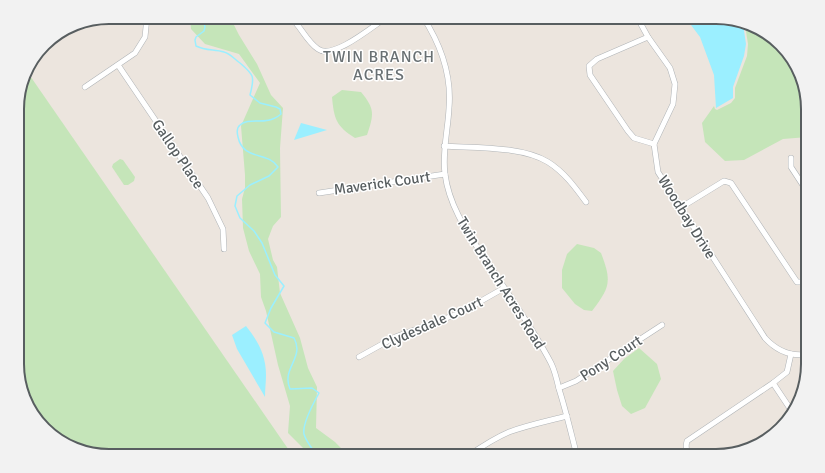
<svg xmlns="http://www.w3.org/2000/svg" width="825" height="473" font-family="Signika,sans-serif">
<style>
.green{fill:#c5e5b9}
.water{fill:#9befff}
.lines{fill:none;stroke-linecap:round;stroke-linejoin:round}
.stream{stroke:#9befff;stroke-width:1.5}
.minor-casing{stroke:#b0b4b7;stroke-width:6}
.minor{stroke:#fff;stroke-width:5}
.labels{text-anchor:middle;dominant-baseline:central;stroke-width:3;stroke-linejoin:round;paint-order:stroke}
.street-label{font-size:15px;fill:#585e60;stroke:#fff}
.neighbourhood-label{font-size:16px;letter-spacing:1px;fill:#697073;stroke:#fff}
.rim{fill:none;stroke:#585e60;stroke-width:2}
</style>
<rect width="100%" height="100%" fill="#ece5de"/>
<g class="green">
<polygon points="190,17 230,17 239,35 257,64 271,95 283,108 280,148 281,217 273,226 268,239 273,260 277,267 280,293 300,338 308,368 317,387 316,428 335,442 349,456 311,456 288,433 290,406 278,365 266,311 261,297 260,274 249,251 243,228 242,199 245,188 245,175 241,126 260,83 239,54 205,44 191,29"/>
<polygon points="745,25 762,29 793,58 808,103 808,137 783,139 744,160 725,161 705,142 702,123 714,106 715,109 717,110 731,103 735,98 735,88 747,56 748,44"/>
<polygon points="26,70 293,456 109,456 63,444 33,415 18,376 18,97"/>
<path d="M342,90L361,92C375,109 374,114 367,135L355,138C336,126 334,119 332,97Z"/>
<polygon points="120,159 123,160 135,177 134,181 128,185 124,185 112,167 113,164"/>
<path d="M577,244L594,248L601,253C612,282 610,287 592,311L584,310L575,304L562,288V270L567,254Z"/>
<polygon points="639,348 657,364 661,379 645,408 631,414 622,406 617,390 613,371 624,359"/>
</g>
<g class="water">
<polygon points="704,17 716,17 743,24 746,44 744,56 733,87 733,98 716,108 714,75 700,37 691,25"/>
<polygon points="301,123 327,130 294,140"/>
<path d="M246,326C258,341 266,355 266,375C266,382 265,389 265,397L237,349L232,335Z"/>
</g>
<g class="lines">
<path class="stream" d="M202,17L205,27L204,31L196,37L195,40L196,46C206,51 215,49 224,52C231,54 234,59 240,63C254,75 255,76 250,95L260,103L276,107L280,109L281,114C266,127 250,116 240,125C236,128 237,133 238,137C243,161 268,151 278,167L269,176L250,185L237,196L235,206L240,218L254,231L262,243L275,275L284,286L271,308L265,323L274,332L294,338C305,358 281,368 290,389L312,388L319,393C314,402 302,424 304,434C306,442 313,449 317,456"/>
<defs>
<g id="minor">
<path d="M290,17C301,26 306,41 318,49C333,60 373,26 387,17"/>
<path d="M423,17C441,45 452,74 449,108C448,130 442,152 445,174C449,205 466,230 483,256C506,291 531,325 551,363C555,371 557,380 559,389C566,411 571,433 577,456"/>
<path d="M637,17L648,37L670,68L675,84L673,104L654,144L658,172L765,338C776,350 790,357 808,354"/>
<polyline points="648,37 597,59 589,66 590,75 628,131 634,138 654,144"/>
<polyline points="118,65 208,198 223,229 224,249"/>
<polyline points="85,87 135,53 145,37 147,17"/>
<path d="M444,146C474,148 522,146 548,162C564,172 575,187 586,202"/>
<polyline points="791,158 791,167 808,193"/>
<polyline points="319,193 445,174"/>
<polyline points="680,208 724,181 731,183 797,282 808,282"/>
<polyline points="359,357 395,337 460,313 504,288"/>
<polyline points="773,383 793,413"/>
<polyline points="559,388 576,381 662,325"/>
<path d="M468,456C481,447 495,438 509,432C528,425 548,421 567,416"/>
<path d="M690,456C687,451 685,448 687,441L773,383L787,372L791,354"/>
</g>
</defs>
<use href="#minor" class="minor-casing"/>
<use href="#minor" class="minor"/>
</g>
<g class="labels">
<g class="street-label">
<text transform="translate(178 154) rotate(56)">Gallop Place</text>
<text transform="translate(382 183) rotate(-8)">Maverick Court</text>
<text transform="translate(687 217) rotate(58)">Woodbay Drive</text>
<text transform="translate(501 283) rotate(58)">Twin Branch Acres Road</text>
<text transform="translate(432 323) rotate(-24)">Clydesdale Court</text>
<text transform="translate(611 358) rotate(-33)">Pony Court</text>
</g>
<g class="neighbourhood-label">
<text x="379" y="57">TWIN BRANCH<tspan x="379" dy="18">ACRES</tspan></text>
</g>
</g>
<path d="M0 0H825V473H0ZM109 24H716A85 85 0 0 1 801 109V364A85 85 0 0 1 716 449H109A85 85 0 0 1 24 364V109A85 85 0 0 1 109 24Z" fill="#f2f2f2" fill-rule="evenodd"/>
<path class="rim" d="M109 24H716A85 85 0 0 1 801 109V364A85 85 0 0 1 716 449H109A85 85 0 0 1 24 364V109A85 85 0 0 1 109 24Z"/>
</svg>
